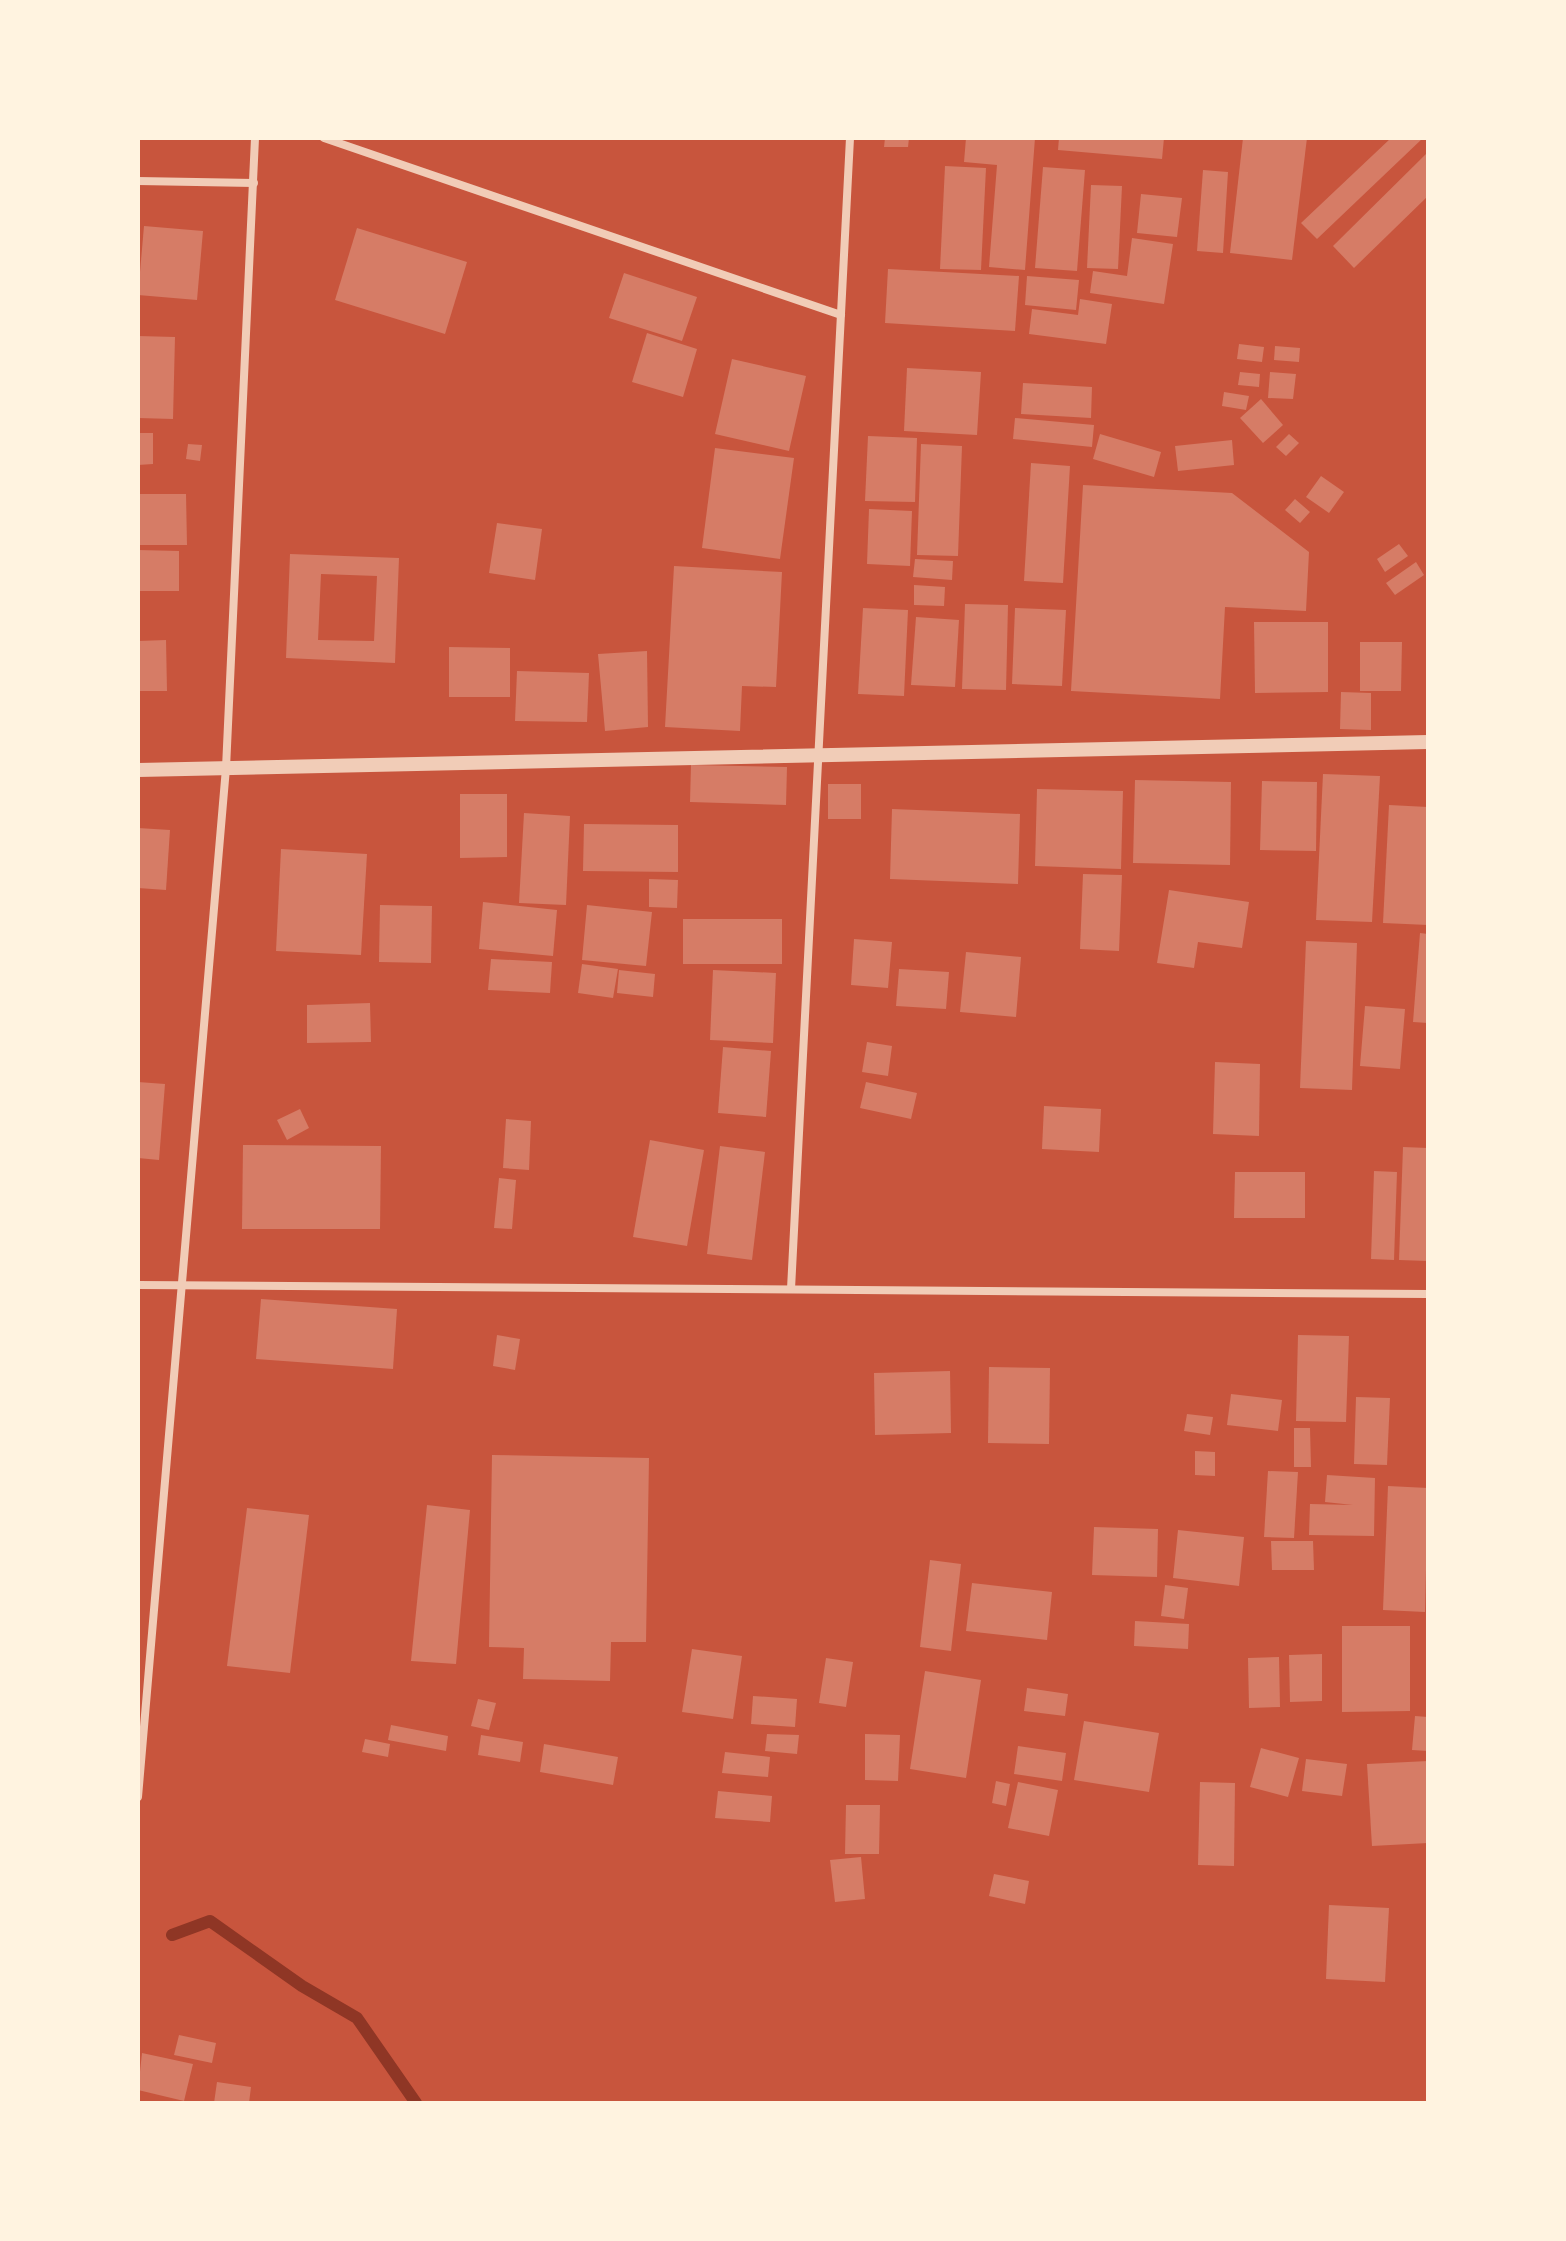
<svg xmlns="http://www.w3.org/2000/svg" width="1566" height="2241" font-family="Montserrat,sans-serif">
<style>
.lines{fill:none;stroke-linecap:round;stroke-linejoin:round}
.stream{stroke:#8f3625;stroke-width:12}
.building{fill:#d67c66;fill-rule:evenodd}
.minor{stroke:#f1ccb7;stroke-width:8}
.tertiary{stroke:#f1ccb7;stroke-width:14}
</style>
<rect width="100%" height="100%" fill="#c8553d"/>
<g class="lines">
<polyline class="stream" points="172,1935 210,1921 302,1986 357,2018 416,2103"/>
</g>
<g class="building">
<polygon points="885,138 909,138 908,147 884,147"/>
<polygon points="966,138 1035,138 1025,270 989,267 997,165 964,162"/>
<polygon points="1059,138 1164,138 1162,159 1058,150"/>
<polygon points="1243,138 1307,138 1292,260 1230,253"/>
<polygon points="1391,138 1423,138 1317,239 1301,223"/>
<polygon points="1428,152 1428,196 1354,268 1333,246"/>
<polygon points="945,166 986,168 981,270 940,269"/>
<polygon points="1043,167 1085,170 1077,271 1035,268"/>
<polygon points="1203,170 1228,172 1223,253 1197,251"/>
<polygon points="1091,185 1122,186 1118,269 1087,268"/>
<polygon points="1141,194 1182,198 1177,237 1137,233"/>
<polygon points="144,226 203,231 197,300 138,295"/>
<polygon points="357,228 467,262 445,334 335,300"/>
<polygon points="1132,238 1173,244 1164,304 1090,293 1093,271 1127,276"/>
<polygon points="888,269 1019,276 1015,331 885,323"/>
<polygon points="624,273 697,297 682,341 609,318"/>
<polygon points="1027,276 1079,280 1076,310 1025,305"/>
<polygon points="1080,299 1112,304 1106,344 1029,334 1032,309 1078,315"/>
<polygon points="647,333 697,349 683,397 632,382"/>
<polygon points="138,336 175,337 173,419 138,418"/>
<polygon points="1239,344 1264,347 1262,362 1237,359"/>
<polygon points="1275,346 1300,348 1299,362 1274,360"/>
<polygon points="732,359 806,376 789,451 715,434"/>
<polygon points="907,368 981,372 977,435 904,431"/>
<polygon points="1240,372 1260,374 1259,387 1238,385"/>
<polygon points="1270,372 1296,374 1293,399 1268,398"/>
<polygon points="1023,383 1092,387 1091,418 1021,414"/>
<polygon points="1224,392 1249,396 1246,410 1222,406"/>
<polygon points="1261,399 1283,425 1263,443 1240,418"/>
<polygon points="1015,418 1094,425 1092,447 1013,439"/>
<polygon points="138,433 153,433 153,464 138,465"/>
<polygon points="1100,434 1161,452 1154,477 1093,459"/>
<polygon points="1289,434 1299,443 1286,456 1276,447"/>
<polygon points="868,436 917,438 915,502 865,501"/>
<polygon points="1232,440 1234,465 1178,471 1175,446"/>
<polygon points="188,444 202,445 200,461 186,459"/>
<polygon points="921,444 962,446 958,556 917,555"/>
<polygon points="715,448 794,458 780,559 702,548"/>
<polygon points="1031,463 1070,466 1063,583 1024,581"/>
<polygon points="1321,476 1344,492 1329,513 1306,497"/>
<polygon points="1083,485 1232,493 1309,552 1306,611 1225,607 1220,699 1071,691"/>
<polygon points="138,494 186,494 187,545 138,545"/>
<polygon points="1295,499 1310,512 1300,523 1285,510"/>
<polygon points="869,509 912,511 910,566 867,564"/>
<polygon points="497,523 542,529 535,580 489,573"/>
<polygon points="1399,544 1408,556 1385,572 1377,559"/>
<polygon points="138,550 179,551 179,591 138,591"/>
<path d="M290,554L399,558L395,663L286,658ZM321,574L377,576L374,641L318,640Z"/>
<polygon points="915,559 953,561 952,580 913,577"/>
<polygon points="1416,562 1424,575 1395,595 1386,583"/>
<polygon points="674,566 782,572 776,687 742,686 740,731 665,727"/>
<polygon points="914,585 945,587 944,606 914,605"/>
<polygon points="965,604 1008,605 1006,690 962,689"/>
<polygon points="863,608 908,610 904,696 858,694"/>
<polygon points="1015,608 1066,610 1062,686 1012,684"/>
<polygon points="916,617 959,620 955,687 911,685"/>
<polygon points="1254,622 1328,622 1328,692 1255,693"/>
<polygon points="166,640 167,691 138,691 138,641"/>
<polygon points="1360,642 1402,642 1401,691 1360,691"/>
<polygon points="449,647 510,648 510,697 449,697"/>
<polygon points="647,651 648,727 605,731 598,654"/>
<polygon points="517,671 589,673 587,722 515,721"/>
<polygon points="1341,692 1371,693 1371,730 1340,729"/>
<polygon points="691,765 787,767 786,805 690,802"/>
<polygon points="1323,774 1380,776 1372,922 1316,920"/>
<polygon points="1135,780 1231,782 1230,865 1133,863"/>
<polygon points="1262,781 1317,782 1316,851 1260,850"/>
<rect x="828" y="784" width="33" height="35"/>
<polygon points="1037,789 1123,791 1121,869 1035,866"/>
<polygon points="460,794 507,794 507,857 460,858"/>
<polygon points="1389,805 1428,807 1428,925 1383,923"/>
<polygon points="892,809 1020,814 1018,884 890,879"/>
<polygon points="524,813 570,816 566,905 519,903"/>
<polygon points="584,824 678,825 678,872 583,871"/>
<polygon points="138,828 170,830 166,890 138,888"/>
<polygon points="281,849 367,854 361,955 276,951"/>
<polygon points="1083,874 1122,875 1119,951 1080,949"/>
<polygon points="649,879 678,880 677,908 649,907"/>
<polygon points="1169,890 1249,902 1242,948 1198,942 1194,968 1157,963"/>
<polygon points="483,902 557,910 553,956 479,949"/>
<polygon points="380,905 432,906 431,963 379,962"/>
<polygon points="587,905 652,912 646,966 582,960"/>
<rect x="683" y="919" width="99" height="45"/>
<polygon points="1420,933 1428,934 1428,1023 1413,1022"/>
<polygon points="854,939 892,942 888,988 851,985"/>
<polygon points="1306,941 1357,943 1352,1090 1300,1088"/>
<polygon points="966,952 1021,957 1016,1017 960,1012"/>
<polygon points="491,959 552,962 550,993 488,990"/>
<polygon points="582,964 618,969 613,998 578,993"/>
<polygon points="899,969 949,972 946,1009 896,1006"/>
<polygon points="619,970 655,974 653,997 617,993"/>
<polygon points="713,970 776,973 773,1043 710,1040"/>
<polygon points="370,1003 371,1042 307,1043 307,1005"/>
<polygon points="1365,1006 1405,1009 1400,1069 1360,1066"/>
<polygon points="867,1042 892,1046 888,1076 862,1072"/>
<polygon points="723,1047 771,1051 766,1117 718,1113"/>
<polygon points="1215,1062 1260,1064 1259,1136 1213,1134"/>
<polygon points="138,1082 165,1084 159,1160 138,1158"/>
<polygon points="866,1082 917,1093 911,1119 860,1108"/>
<polygon points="1044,1106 1101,1109 1099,1152 1042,1149"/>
<polygon points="300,1109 309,1128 287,1140 277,1120"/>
<polygon points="506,1119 531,1121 529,1170 503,1168"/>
<polygon points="650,1140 704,1150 687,1246 633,1237"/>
<polygon points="243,1145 381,1146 380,1229 242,1229"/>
<polygon points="720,1146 765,1152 752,1260 707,1254"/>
<polygon points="1403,1147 1428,1148 1428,1261 1399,1260"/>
<polygon points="1374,1171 1397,1172 1394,1260 1371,1259"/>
<polygon points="1235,1172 1305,1172 1305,1218 1234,1218"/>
<polygon points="499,1178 516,1180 512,1229 494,1228"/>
<polygon points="261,1299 397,1309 393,1369 256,1359"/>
<polygon points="497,1335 520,1339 515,1370 493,1366"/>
<polygon points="1298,1335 1349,1336 1346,1422 1296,1421"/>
<polygon points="989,1367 1050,1368 1049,1444 988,1443"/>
<polygon points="950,1371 951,1433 875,1435 874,1373"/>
<polygon points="1231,1394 1282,1400 1278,1431 1227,1425"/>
<polygon points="1356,1397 1390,1398 1387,1465 1354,1464"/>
<polygon points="1187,1414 1213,1417 1210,1435 1184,1431"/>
<polygon points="1294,1428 1310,1428 1311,1467 1294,1467"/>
<polygon points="1195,1451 1215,1452 1215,1476 1195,1475"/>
<polygon points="492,1455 649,1458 646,1642 611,1642 610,1681 523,1679 524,1648 489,1647"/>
<polygon points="1268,1471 1298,1472 1294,1538 1264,1537"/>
<polygon points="1327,1475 1375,1478 1374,1536 1309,1535 1310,1504 1353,1505 1325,1502"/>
<polygon points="1388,1486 1428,1488 1425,1612 1383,1610"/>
<polygon points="427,1505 470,1510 456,1664 411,1661"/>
<polygon points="247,1508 309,1515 290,1673 227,1666"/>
<polygon points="1094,1527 1158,1529 1157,1577 1092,1575"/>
<polygon points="1178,1530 1244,1537 1239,1586 1173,1578"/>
<polygon points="1271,1541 1313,1541 1314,1570 1272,1570"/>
<polygon points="930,1560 961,1564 951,1651 920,1647"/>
<polygon points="972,1583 1052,1592 1047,1640 966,1631"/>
<polygon points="1165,1585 1188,1588 1184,1619 1161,1616"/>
<polygon points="1135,1621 1189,1624 1188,1649 1134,1646"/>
<polygon points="1342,1626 1410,1626 1410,1711 1342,1712"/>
<polygon points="692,1649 742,1656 733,1719 682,1712"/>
<polygon points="1322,1654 1322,1701 1290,1702 1289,1655"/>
<polygon points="1279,1657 1280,1707 1249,1708 1248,1658"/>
<polygon points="826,1658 853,1662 846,1707 819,1703"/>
<polygon points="925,1671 981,1680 966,1778 910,1769"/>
<polygon points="1027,1688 1068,1694 1065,1716 1024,1711"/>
<polygon points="753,1696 797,1699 795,1727 751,1724"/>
<polygon points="478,1699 496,1703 489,1730 471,1726"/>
<polygon points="1415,1716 1428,1717 1428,1751 1412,1750"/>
<polygon points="1084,1721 1159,1733 1149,1792 1074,1780"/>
<polygon points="391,1725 448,1736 446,1751 388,1740"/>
<polygon points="767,1734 799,1735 797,1754 765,1751"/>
<polygon points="865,1734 900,1735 898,1781 865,1780"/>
<polygon points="481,1735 523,1742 520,1762 478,1755"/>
<polygon points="365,1739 390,1744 388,1757 362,1752"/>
<polygon points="544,1744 618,1757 613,1785 540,1772"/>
<polygon points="1018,1746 1066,1753 1062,1781 1014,1774"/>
<polygon points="1261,1748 1299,1758 1288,1797 1250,1787"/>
<polygon points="725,1752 770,1757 768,1777 722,1773"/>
<polygon points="1306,1759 1347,1764 1342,1796 1302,1791"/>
<polygon points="1428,1761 1428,1843 1372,1846 1367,1764"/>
<polygon points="996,1781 1010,1784 1006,1806 992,1803"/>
<polygon points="1018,1782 1058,1790 1049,1836 1008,1828"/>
<polygon points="1200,1782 1235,1783 1234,1866 1198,1865"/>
<polygon points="718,1791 772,1796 770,1822 715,1818"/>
<polygon points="846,1805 880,1805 879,1854 845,1854"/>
<polygon points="861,1857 865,1899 835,1902 830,1860"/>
<polygon points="994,1874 1029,1881 1025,1904 989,1896"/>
<polygon points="1329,1905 1389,1908 1385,1982 1326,1979"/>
<polygon points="179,2035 216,2043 212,2063 174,2055"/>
<polygon points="142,2053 193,2064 184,2101 138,2090"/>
<polygon points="217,2082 251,2087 249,2103 214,2103"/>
</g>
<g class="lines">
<g class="minor">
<polyline points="324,138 841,315"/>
<polyline points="138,181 254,183"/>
<polyline points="138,1285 1428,1294"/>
<polyline points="791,1289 850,138"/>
<polyline points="138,1797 226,768 255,138"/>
</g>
<polyline class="tertiary" points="138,770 1428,742"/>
</g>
<rect width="1566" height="2241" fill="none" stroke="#fff3e0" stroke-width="280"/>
</svg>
